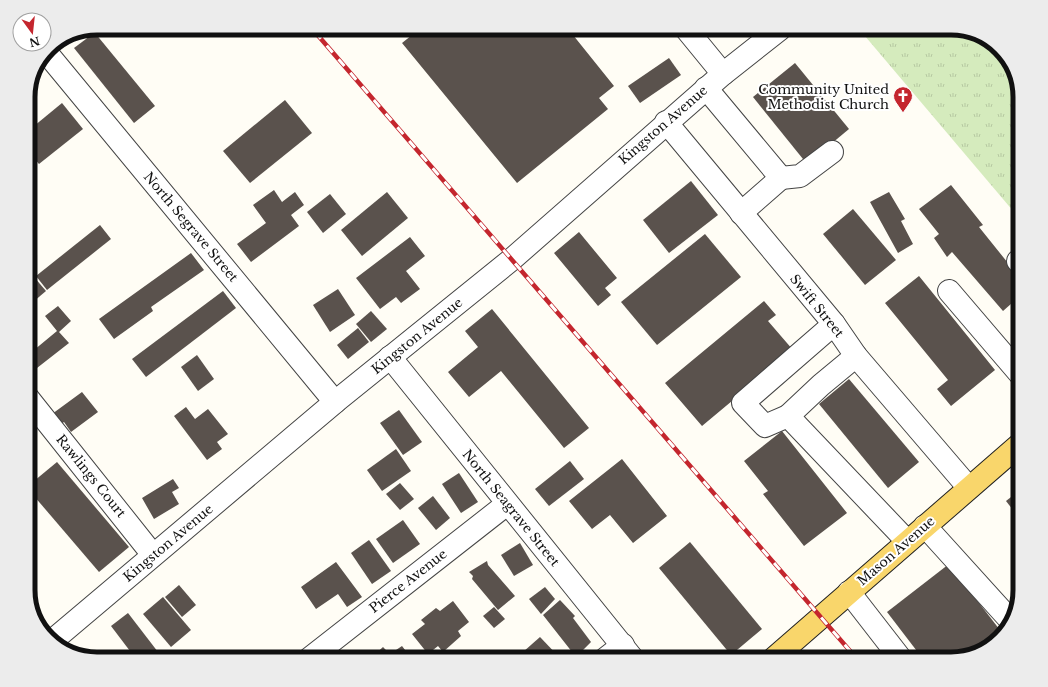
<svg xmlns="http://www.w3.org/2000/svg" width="1048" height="687" font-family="'Libre Baskerville',serif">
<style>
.park{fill:url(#park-tufts)}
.building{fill:#5a524d}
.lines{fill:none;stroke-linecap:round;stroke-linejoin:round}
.minor-casing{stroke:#444;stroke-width:24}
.major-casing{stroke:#222;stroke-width:24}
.minor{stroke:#fff;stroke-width:22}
.major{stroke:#f9d66b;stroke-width:22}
.rail-casing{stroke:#c4262e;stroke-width:4.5}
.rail{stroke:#fff;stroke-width:3;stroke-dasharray:9;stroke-linecap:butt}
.labels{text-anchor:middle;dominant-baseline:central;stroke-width:4;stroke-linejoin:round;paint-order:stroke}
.poi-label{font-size:13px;fill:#111;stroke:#fff;text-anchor:end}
.street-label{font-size:13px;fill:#111;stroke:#fff}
.rim{fill:none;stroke:#111;stroke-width:5}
</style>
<defs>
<pattern id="park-tufts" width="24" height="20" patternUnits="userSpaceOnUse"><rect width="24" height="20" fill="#d5ebbd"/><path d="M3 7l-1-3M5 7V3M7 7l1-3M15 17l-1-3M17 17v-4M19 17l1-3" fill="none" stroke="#b6c8a1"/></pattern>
</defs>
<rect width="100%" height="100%" fill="#fffdf5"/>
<polygon class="park" points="951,28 989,39 1011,63 1020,96 1020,219 859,29"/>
<g class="building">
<polygon points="569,30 614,86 599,98 608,109 517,183 402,43 417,31"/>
<polygon points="94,33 95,33 155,106 134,123 74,48"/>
<polygon points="669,58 681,75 640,103 628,86"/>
<polygon points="795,63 849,129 807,164 753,97"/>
<polygon points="285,100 312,133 250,183 223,151"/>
<polygon points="62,103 83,129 39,164 28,151 28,131"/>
<polygon points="691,181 718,215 669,253 643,220"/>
<polygon points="951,185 983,225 979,227 1020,278 1020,296 1003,311 952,252 947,257 934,238 939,234 919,209"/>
<polygon points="274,190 282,202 295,192 304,205 291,215 299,226 251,262 237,244 266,223 253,205"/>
<polygon points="387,192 408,218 362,256 341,230"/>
<polygon points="889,192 905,219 901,221 913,244 898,253 870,202"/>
<polygon points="330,194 346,214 323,233 307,212"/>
<polygon points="853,209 896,260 865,285 823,234"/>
<polygon points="100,225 111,239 47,290 36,276"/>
<polygon points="579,232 617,278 605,288 611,295 598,306 554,253"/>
<polygon points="705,234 741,277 657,345 621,302"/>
<polygon points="410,237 425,256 406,271 420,289 401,303 396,297 380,309 356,278"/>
<polygon points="191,253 204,270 151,307 153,311 114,339 99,319"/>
<polygon points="28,270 46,291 33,302 28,297"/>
<polygon points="919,276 995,370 951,406 937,389 948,380 885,303"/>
<polygon points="338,289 355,315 330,332 313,305"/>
<polygon points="223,291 236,308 146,377 132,359"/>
<polygon points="764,301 776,315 768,321 793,350 702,426 665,383"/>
<polygon points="58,306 71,321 59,332 69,343 37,368 28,357 28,355 57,331 45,316"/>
<polygon points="492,309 589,428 564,448 501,371 469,397 448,372 478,347 465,331"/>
<polygon points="28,311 37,322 28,329"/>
<polygon points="371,311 387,329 371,342 356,324"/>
<polygon points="358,328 369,342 348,359 337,345"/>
<polygon points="197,355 214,379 198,391 181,367"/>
<polygon points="849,379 919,462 888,488 819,404"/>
<polygon points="82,392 98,412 71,432 64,422 60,425 52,414"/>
<polygon points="186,407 195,419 208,409 228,434 217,442 222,449 207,460 174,416"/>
<polygon points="399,410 422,442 403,455 380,423"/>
<polygon points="782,431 847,513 804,546 763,494 768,491 744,461"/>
<polygon points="396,449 411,471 382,491 367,470"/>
<polygon points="622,459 667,516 633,543 610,515 592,529 569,501"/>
<polygon points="570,461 584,479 549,506 535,489"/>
<polygon points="57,462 129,547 99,572 28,489 28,486"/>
<polygon points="459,473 478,502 461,513 442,484"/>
<polygon points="173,479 179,488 172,492 179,504 154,519 142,498"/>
<polygon points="400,483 414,499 400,510 386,494"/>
<polygon points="1020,490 1020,519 1006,501"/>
<polygon points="433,496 450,518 436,530 418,508"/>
<polygon points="403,520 420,544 393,563 376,539"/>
<polygon points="369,540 391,571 372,584 351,553"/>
<polygon points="690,542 762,629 731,655 659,568"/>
<polygon points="520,543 533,565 514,576 501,555"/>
<polygon points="487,561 488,565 515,596 498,610 472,579 473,576 469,572"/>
<polygon points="336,562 362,597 347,607 338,594 316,609 301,587"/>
<polygon points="949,564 1003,634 985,650 952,659 923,659 887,612"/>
<polygon points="179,585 196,605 182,617 165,597"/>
<polygon points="545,587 555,599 541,614 529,599"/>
<polygon points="163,597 191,630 171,647 143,614"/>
<polygon points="560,600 575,616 573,618 591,642 576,657 543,615"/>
<polygon points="453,601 469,622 458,631 461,636 443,652 438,646 428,654 412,634 425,624 421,620 436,608 440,611"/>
<polygon points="494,607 505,619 494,628 483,616"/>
<polygon points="128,613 158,652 149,659 136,659 111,626"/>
<polygon points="540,637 561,659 529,659 523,652"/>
<polygon points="402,646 412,659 370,659 383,647 390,654"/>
</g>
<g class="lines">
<defs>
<g id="minor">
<polyline points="687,30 723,74"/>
<polyline points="46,52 335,402"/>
<polyline points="706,88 781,178 741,213"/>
<polyline points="666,122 834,324 856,356 969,488"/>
<polyline points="781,178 800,176 832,152"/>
<polyline points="1018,261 1020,263"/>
<polyline points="949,291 1020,374"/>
<polyline points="856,356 821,385 788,416 907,541"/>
<polyline points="390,357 633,659"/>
<polyline points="28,398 153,555"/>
<polyline points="788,416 765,426 743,403 834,324"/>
<polyline points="925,526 1011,621"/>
<polyline points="849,592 901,659"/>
<polyline points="52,641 335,402 511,260 723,74 780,29"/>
<polyline points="309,659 507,504"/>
<polyline points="605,659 623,645"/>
</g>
<polyline id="major" points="773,659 1020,444"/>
</defs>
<use href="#minor" class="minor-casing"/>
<use href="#major" class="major-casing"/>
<use href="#minor" class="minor"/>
<use href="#major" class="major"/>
<defs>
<polyline id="rail" points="315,32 857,659"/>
</defs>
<use href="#rail" class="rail-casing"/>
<use href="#rail" class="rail"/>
</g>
<defs>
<symbol id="church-pin" viewBox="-11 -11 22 30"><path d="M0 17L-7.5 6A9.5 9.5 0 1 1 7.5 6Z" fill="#c4262e" stroke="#fff"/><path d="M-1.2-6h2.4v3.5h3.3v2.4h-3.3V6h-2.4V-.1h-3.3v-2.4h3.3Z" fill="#fff"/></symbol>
</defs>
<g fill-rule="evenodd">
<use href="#church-pin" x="892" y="85" width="22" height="30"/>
</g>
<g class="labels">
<g class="poi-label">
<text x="889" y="89">Community United<tspan x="889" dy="15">Methodist Church</tspan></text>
</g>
<g class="street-label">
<text transform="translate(663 125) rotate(-41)">Kingston Avenue</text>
<text transform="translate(191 227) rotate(50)">North Segrave Street</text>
<text transform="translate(817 306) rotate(51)">Swift Street</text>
<text transform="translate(417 336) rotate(-39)">Kingston Avenue</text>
<text transform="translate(91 476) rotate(51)">Rawlings Court</text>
<text transform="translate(511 508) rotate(51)">North Seagrave Street</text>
<text transform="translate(168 543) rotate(-40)">Kingston Avenue</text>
<text transform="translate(896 551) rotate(-41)">Mason Avenue</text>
<text transform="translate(408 581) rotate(-38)">Pierce Avenue</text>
</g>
</g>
<path d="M0 0H1048V687H0ZM97 35H951A62 62 0 0 1 1013 97V590A62 62 0 0 1 951 652H97A62 62 0 0 1 35 590V97A62 62 0 0 1 97 35Z" fill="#ececec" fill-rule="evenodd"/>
<path class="rim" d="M97 35H951A62 62 0 0 1 1013 97V590A62 62 0 0 1 951 652H97A62 62 0 0 1 35 590V97A62 62 0 0 1 97 35Z"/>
<g transform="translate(32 32) rotate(165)"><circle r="19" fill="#ffffff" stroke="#a0a0a0"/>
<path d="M0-3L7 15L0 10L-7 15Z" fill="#c4262e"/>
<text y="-6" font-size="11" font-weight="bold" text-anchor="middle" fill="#111111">N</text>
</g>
</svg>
